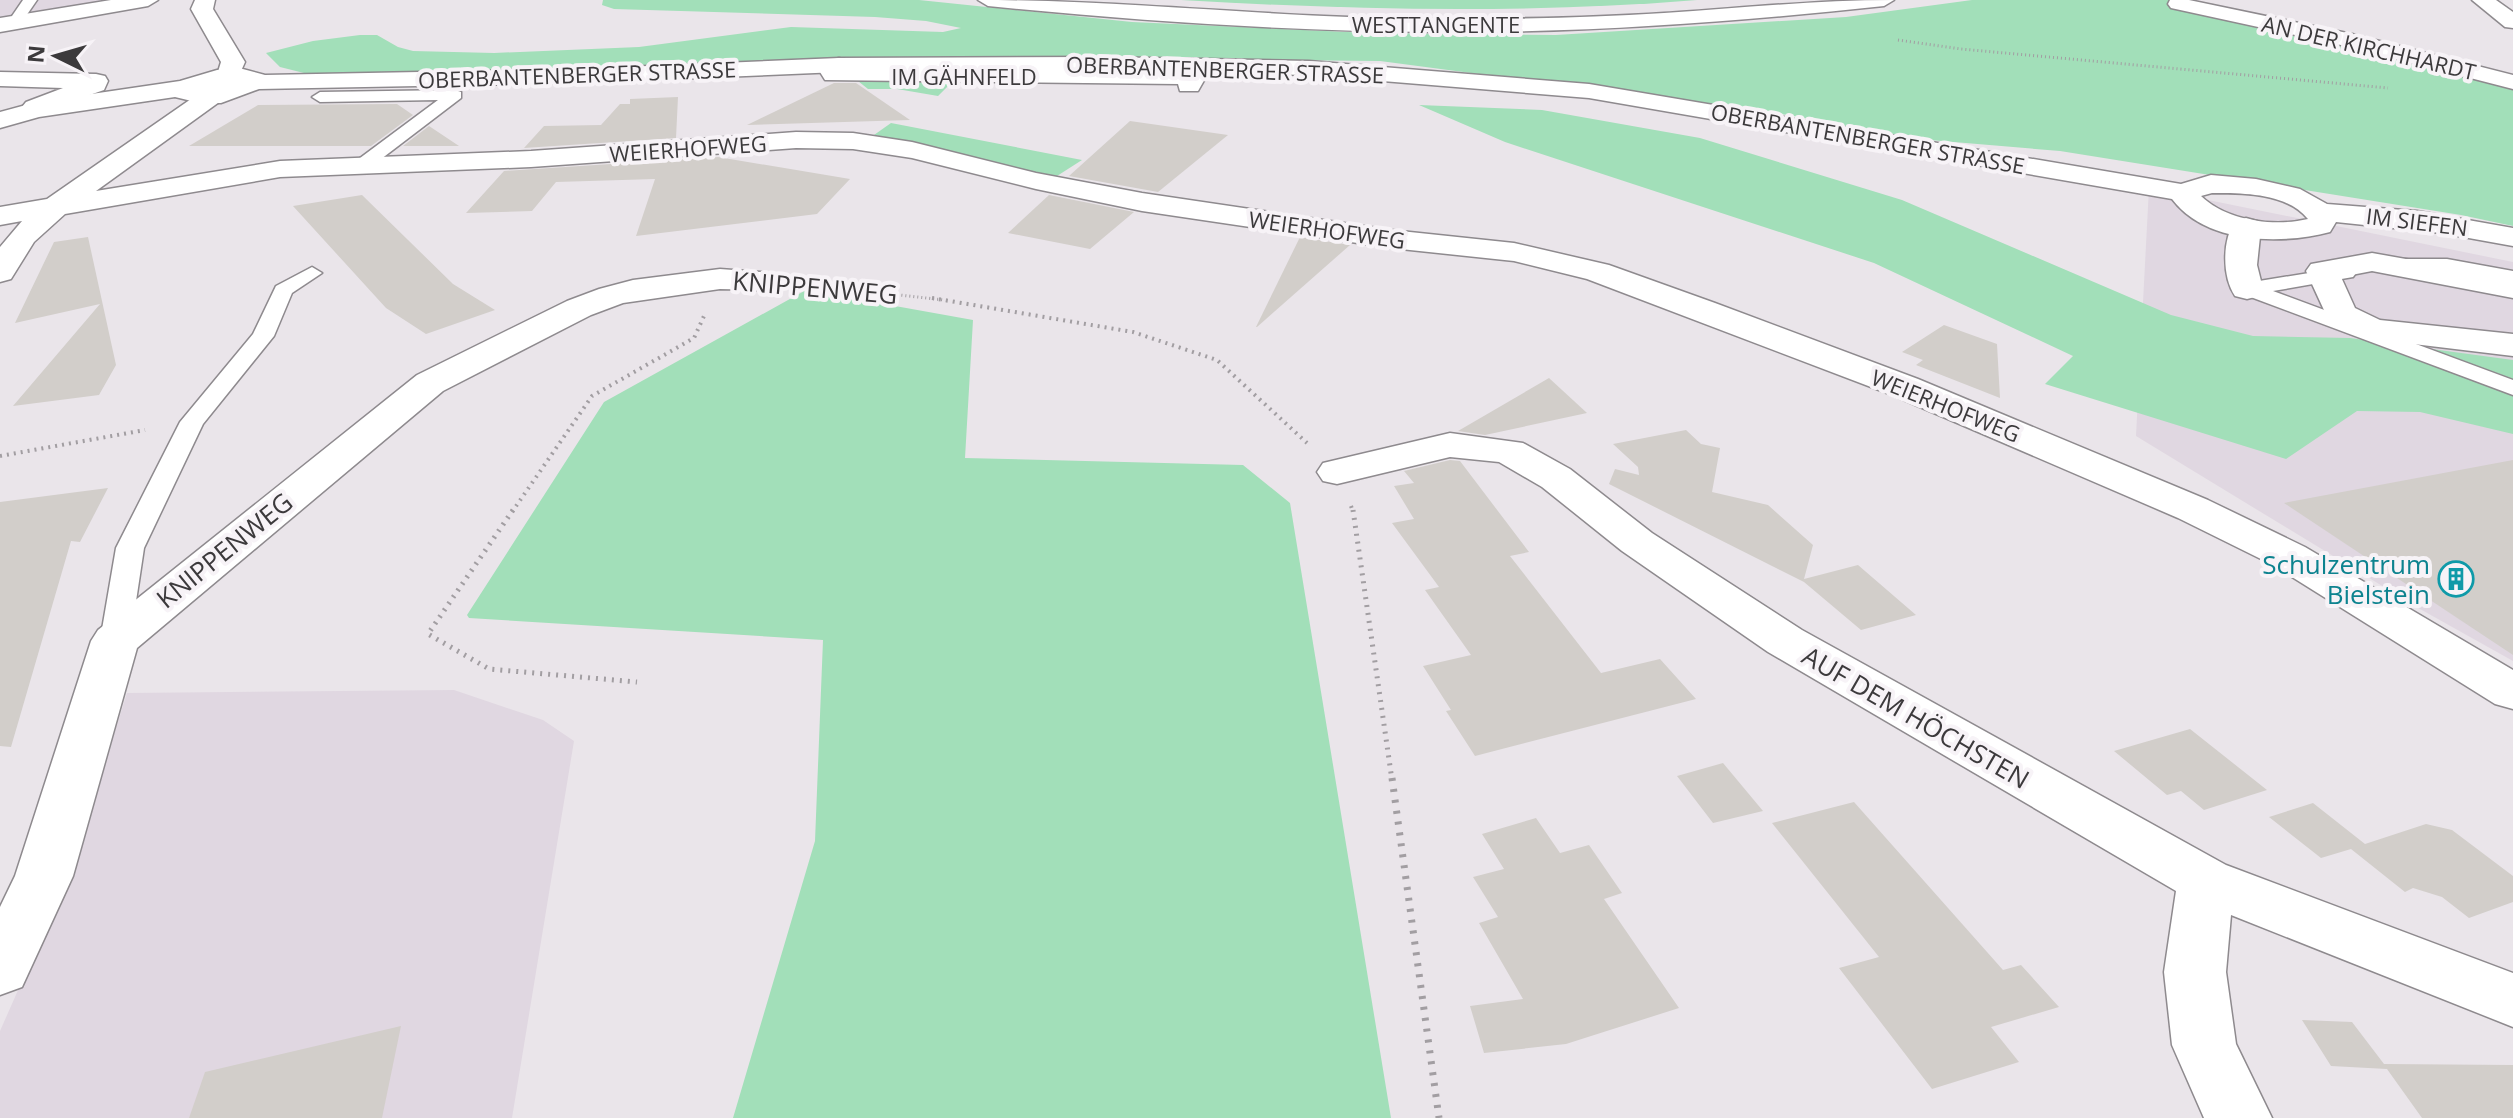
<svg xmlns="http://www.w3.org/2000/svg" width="2513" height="1118" font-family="'Open Sans',sans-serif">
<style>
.built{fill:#e0d7e1}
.green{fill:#a2dfb9}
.building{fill:#d2ceca}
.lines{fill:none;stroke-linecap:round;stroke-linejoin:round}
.service-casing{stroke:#8e8a8e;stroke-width:3}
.minor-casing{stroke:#8e8a8e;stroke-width:3}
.secondary-casing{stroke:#8e8a8e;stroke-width:3}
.primary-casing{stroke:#8e8a8e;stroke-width:3}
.path-far3{stroke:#a29ea2;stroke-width:3;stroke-dasharray:1 3;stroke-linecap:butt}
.path-far2{stroke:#a29ea2;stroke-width:4;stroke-dasharray:2 5;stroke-linecap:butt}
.path-far1{stroke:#a29ea2;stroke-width:5;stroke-dasharray:2 6;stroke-linecap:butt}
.path{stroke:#a29ea2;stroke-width:7;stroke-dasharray:3 8;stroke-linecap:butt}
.service{fill:#fff;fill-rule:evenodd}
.minor{fill:#fff;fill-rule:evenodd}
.secondary{fill:#fff;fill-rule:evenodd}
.primary{fill:#fff;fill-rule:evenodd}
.labels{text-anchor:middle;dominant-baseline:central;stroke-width:8;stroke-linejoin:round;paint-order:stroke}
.far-street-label{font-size:22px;fill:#3c3a3c;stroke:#f7f3f7}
.street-label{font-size:26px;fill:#3c3a3c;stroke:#f7f3f7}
.culture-label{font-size:26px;fill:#0d838f;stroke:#f7f3f7;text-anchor:end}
</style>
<rect width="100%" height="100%" fill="#eae5ea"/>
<g class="built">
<polygon points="0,0 117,0 0,20"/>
<polygon points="2149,188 2513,262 2513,661 2420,609 2136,436"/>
<polygon points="454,690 543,720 574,741 512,1118 0,1118 0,1031 72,868 127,693"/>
</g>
<g class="green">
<polygon points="603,0 919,0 1132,22 1370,33 1556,35 1846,17 1972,0 2181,0 2513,83 2513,226 2461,215 2060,151 1906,138 1788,115 1380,61 1134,59 308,74 280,67 266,53 313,41 360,35 377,35 398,47 413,51 494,53 639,47 791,27 943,32 961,28 926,21 875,17 614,9 602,5"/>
<path d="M1181,0H1697C1526,14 1352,10 1181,0Z"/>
<polygon points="962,78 960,83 950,84 938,96 897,89 868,89 858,81"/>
<polygon points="1419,105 1542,110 1700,138 1902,200 2171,315 2253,336 2350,338 2513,360 2513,434 2420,412 2357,411 2286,459 2045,384 2073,356 1874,263 1505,142"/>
<polygon points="891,123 1082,160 1057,176 1021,172 874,135"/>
<polygon points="806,290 973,320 965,458 1243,465 1290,503 1391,1118 733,1118 815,841 823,640 469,618 467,615 604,402"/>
</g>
<g class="building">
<polygon points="834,83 856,83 910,120 747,125"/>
<polygon points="678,97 676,138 524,148 544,126 601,125 620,104 630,104 630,99"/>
<polygon points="397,104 413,115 371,146 189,146 258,105"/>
<polygon points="1130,121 1228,135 1158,192 1069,176"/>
<polygon points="429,126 459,146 403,146"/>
<polygon points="718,157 850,179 817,214 636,236 655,179 556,182 532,211 466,213 504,171"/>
<polygon points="362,195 453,284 495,310 426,334 386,308 293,206"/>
<polygon points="1049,195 1134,212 1090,249 1008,233"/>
<polygon points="88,237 116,365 99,395 13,406 100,304 15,323 54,242"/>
<polygon points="1300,237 1350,245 1257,327 1256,327"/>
<polygon points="1944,325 1997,344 2000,398 1916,365 1923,360 1902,352"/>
<polygon points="1549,378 1587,413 1485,435 1458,431"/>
<polygon points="1686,430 1701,444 1720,448 1712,492 1768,505 1813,545 1804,579 1858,565 1916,615 1861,630 1804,582 1609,484 1615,469 1639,475 1638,467 1613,444"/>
<polygon points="1450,460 1460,461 1529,552 1510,556 1601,673 1660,659 1696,699 1475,756 1446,711 1451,710 1423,666 1471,655 1425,590 1439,587 1392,523 1414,519 1394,486 1414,483 1404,471"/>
<polygon points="2513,460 2513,655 2284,503"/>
<polygon points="108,488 80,542 71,541 11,747 0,746 0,502"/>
<polygon points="2190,729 2267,790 2204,810 2181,791 2167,795 2114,751"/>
<polygon points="1723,763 1763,811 1713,823 1677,776"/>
<polygon points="1854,802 2003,970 2021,965 2059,1007 1991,1027 2019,1062 1932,1089 1839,968 1879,957 1772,823"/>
<polygon points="2313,803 2365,844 2426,824 2452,830 2513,876 2513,902 2469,918 2442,897 2413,888 2405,892 2351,849 2321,858 2269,817"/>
<polygon points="1536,818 1560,853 1589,845 1622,893 1604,899 1679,1008 1566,1044 1484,1053 1470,1006 1523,999 1479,923 1498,917 1473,877 1504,869 1482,834"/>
<polygon points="2302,1020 2352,1022 2384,1064 2513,1065 2513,1118 2422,1118 2387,1069 2331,1066"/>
<polygon points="401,1026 382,1118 189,1118 205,1072"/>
</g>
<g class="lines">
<defs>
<g id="service">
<polygon points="23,0 37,0 26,16 28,20 21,24 16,23 12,16"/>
<polygon points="455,90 461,92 461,98 368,169 362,170 353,165 356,161 438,100 320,102 312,97 320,92"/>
<polygon points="2403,259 2447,259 2513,271 2513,283 2447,271 2396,269 2393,265 2396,261"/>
<polygon points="312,267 322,273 292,293 274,336 203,424 144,548 130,641 126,648 115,651 104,648 100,641 116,548 180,422 253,334 276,286"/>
<polygon points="2346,267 2353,269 2356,273 2353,277 2273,291 2513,380 2513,395 2240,293 2237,289 2247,283"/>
</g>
<g id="minor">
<polygon points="111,0 158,0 148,6 0,32 0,18"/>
<polygon points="195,0 215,0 213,9 245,62 237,80 221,80 217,75 221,62 191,9"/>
<polygon points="2170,0 2189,0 2352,34 2513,75 2513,89 2350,47 2171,8 2168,4"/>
<polygon points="2472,0 2496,0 2513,12 2513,28 2505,27"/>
<polygon points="839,58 847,60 851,65 849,68 1194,70 1202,72 1206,77 1198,91 1180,91 1178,84 825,80 820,72 831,60"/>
<polygon points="0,72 96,74 105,76 108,81 104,90 49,109 46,115 28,115 22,107 26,102 63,88 0,86"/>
<polygon points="213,88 222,90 225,95 222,100 96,191 280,161 531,151 796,132 853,133 912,142 1036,173 1142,193 1391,230 1514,243 1609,265 1715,303 1918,379 2208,500 2305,547 2513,670 2513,709 2495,704 2273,565 2178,518 1892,395 1587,279 1514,261 1391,248 1142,211 1036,189 912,158 853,149 796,148 531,167 280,177 65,214 34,242 11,279 0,282 0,247 22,221 0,225 0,207 47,199 204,90"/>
<path d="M2246,218L2257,221L2261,227L2257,265L2263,289L2259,296L2247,299L2235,296C2222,277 2222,240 2235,221Z"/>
<polygon points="2372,253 2513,278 2513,298 2372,271 2341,277 2355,308 2380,320 2513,334 2513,356 2372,339 2329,321 2306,271 2311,264"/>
<polygon points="720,269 773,273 778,280 773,287 762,290 720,289 623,303 591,315 443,391 137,648 73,876 22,987 0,995 0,907 15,876 91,641 98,630 417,375 567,301 599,289 633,280"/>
<polygon points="1450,433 1523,443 1570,469 1652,533 1802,630 2226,865 2513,973 2513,1027 2231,915 2226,972 2236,1044 2272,1118 2204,1118 2172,1045 2164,972 2176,891 1768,652 1622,551 1542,487 1499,462 1450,457 1337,484 1323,481 1317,472 1323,463"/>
</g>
<path id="secondary" d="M1098,57L1309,61L1589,84L2181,184L2211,175L2256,179L2300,189L2327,204L2417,211L2513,228V246L2441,233L2336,222L2330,232C2280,245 2206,244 2172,199L1589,98L1309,75L1098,71L839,72L576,83L259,89L221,103H200L175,97L39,117L0,128V112L37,102L180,81L217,70L239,68L265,75L576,69L839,58ZM2212,193C2243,193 2287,193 2308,219C2274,227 2227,221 2201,196Z"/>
<path id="primary" d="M978,0C1132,0 1285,19 1439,19C1514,19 1589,18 1664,13C1741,8 1817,0 1894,0L1884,6C1735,22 1586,33 1436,32C1286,31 1137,21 988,6Z"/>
</defs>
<use href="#service" class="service-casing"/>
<use href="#minor" class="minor-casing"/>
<use href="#secondary" class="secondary-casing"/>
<use href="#primary" class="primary-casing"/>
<g class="path-far3">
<polyline points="1898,40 1961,49 2388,88"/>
<polyline points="802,284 944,300"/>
</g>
<g class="path-far2">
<polyline points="932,298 1133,332 1217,360 1307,443"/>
<polyline points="0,456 145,430"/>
<polyline points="1351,506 1353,512"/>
<polyline points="512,512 592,396 694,338 704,316"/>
</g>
<g class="path-far1">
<polyline points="513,510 428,634 489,669 637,682"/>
<polyline points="1353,510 1392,780"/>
</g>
<polyline class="path" points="1392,778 1439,1118"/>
<use href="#service" class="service"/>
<use href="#minor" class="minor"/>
<use href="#secondary" class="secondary"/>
<use href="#primary" class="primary"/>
</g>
<defs>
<symbol id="building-ring" viewBox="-11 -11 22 22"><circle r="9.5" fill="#f7f3f7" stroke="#0f9aa8" stroke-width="1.5"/><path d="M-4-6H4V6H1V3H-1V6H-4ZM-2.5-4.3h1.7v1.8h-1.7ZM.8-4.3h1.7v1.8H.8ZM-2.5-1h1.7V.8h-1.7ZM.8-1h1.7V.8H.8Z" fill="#0f9aa8"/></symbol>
</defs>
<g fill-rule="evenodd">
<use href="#building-ring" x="2436" y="559" width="40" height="40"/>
</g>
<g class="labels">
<g class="far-street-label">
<text x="1436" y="24">WESTTANGENTE</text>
<text transform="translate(2369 47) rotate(13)">AN DER KIRCHHARDT</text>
<text transform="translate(1225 69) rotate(2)">OBERBANTENBERGER STRASSE</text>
<text transform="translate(577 74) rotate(-2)">OBERBANTENBERGER STRASSE</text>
<text x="964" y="76">IM GÄHNFELD</text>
<text transform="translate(1868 138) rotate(10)">OBERBANTENBERGER STRASSE</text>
<text transform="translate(688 148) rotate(-4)">WEIERHOFWEG</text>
<text transform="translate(2417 221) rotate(7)">IM SIEFEN</text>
<text transform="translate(1327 229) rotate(8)">WEIERHOFWEG</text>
<text transform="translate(1946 405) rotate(22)">WEIERHOFWEG</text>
</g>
<g class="street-label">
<text transform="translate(815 287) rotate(5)">KNIPPENWEG</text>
<text transform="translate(224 550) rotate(-39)">KNIPPENWEG</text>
<text transform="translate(1916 717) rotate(30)">AUF DEM HÖCHSTEN</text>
</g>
<g class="culture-label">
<text x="2430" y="564">Schulzentrum<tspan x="2430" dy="30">Bielstein</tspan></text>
</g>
</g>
<g transform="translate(56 56) rotate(275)" stroke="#f7f3f7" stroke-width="6" paint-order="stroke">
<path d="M0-6L14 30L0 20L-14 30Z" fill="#3c3a3c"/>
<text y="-12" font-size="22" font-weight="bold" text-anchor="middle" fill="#3c3a3c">N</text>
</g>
</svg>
